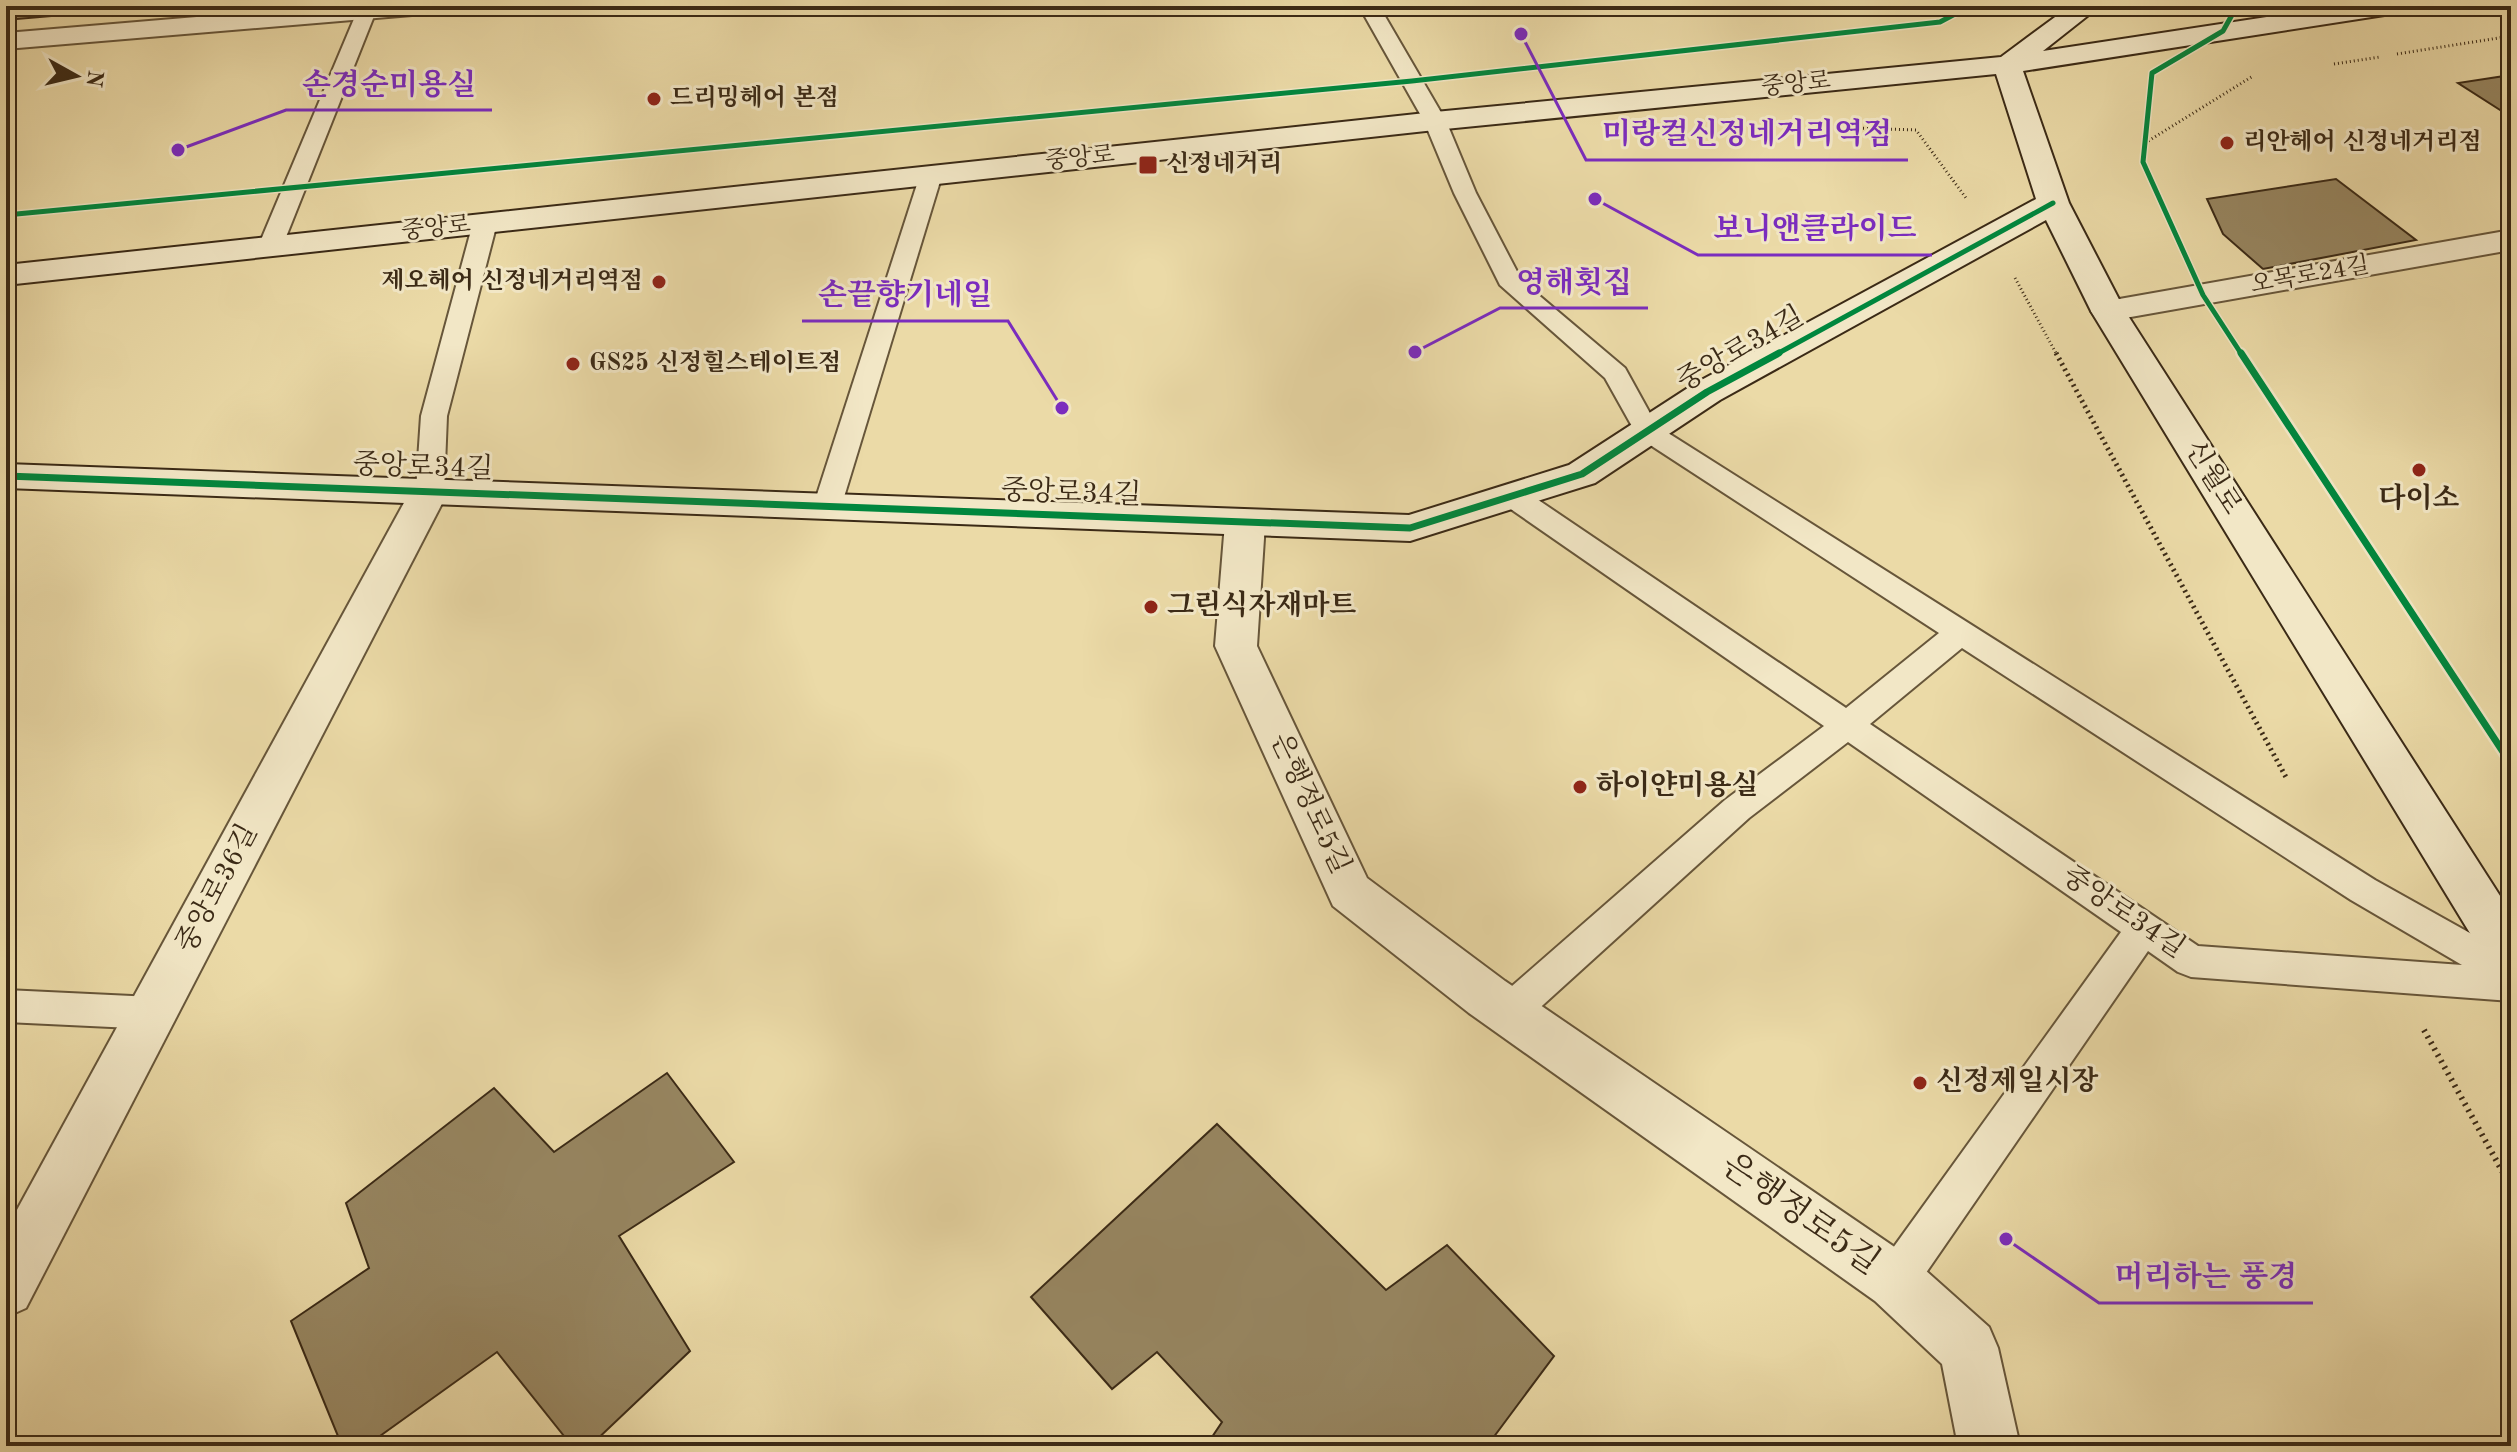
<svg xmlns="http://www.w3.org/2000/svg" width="2517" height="1452" font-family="'Old Standard TT','Noto Serif KR',serif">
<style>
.building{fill:#978661;stroke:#3b2a16;stroke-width:2}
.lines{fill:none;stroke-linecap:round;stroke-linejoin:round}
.lane-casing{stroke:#67563a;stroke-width:4}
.street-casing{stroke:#67563a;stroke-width:4}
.secondary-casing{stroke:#3b2a16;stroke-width:4}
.path-far2{stroke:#3b2a16;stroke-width:3;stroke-dasharray:1 3;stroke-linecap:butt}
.path-far1{stroke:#3b2a16;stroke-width:5;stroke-dasharray:2 4;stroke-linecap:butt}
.path{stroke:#3b2a16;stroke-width:6;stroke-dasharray:2 5;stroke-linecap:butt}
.lane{fill:#f2e7c6;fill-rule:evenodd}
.street{fill:#f2e7c6;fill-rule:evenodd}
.secondary{fill:#f2e7c6;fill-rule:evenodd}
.cycleway-far1-casing{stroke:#f2e7c6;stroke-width:8}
.cycleway-casing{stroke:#f2e7c6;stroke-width:12}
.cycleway-far1{stroke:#00873e;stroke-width:5}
.cycleway{stroke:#00873e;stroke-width:7}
.poi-dot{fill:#8f2418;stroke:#f2e7c6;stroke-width:3}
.labels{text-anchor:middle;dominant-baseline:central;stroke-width:6;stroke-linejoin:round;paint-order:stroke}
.far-street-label{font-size:24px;fill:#3b2a16;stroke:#f2e7c6}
.far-poi-label{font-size:24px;font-weight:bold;fill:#3b2a16;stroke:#f2e7c6;text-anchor:start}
.street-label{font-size:28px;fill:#3b2a16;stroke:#f2e7c6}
.poi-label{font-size:28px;font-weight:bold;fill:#3b2a16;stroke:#f2e7c6;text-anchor:start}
.near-street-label{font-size:34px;fill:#3b2a16;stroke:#f2e7c6}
.leader{fill:none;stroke:#7b2cbf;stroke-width:3}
.callout-dot{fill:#7b2cbf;stroke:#f2e7c6;stroke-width:3}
.callout-label{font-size:30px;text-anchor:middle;font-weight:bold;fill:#7b2cbf;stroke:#f2e7c6;stroke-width:6;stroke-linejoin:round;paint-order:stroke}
</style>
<rect width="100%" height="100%" fill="#ebdaa7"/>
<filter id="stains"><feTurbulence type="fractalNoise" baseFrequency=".0025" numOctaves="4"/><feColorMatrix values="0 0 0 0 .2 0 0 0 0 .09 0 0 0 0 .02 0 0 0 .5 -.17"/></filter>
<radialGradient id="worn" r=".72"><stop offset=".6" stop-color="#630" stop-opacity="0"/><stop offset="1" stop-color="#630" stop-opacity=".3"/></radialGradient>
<g class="building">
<polygon points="6,6 168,6 6,20"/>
<polygon points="2511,75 2511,117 2458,83"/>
<polygon points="2336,179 2416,240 2263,269 2223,234 2207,199"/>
<polygon points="667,1073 734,1162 619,1236 690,1351 590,1446 572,1446 497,1352 366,1446 342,1446 291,1321 369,1268 346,1203 494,1088 554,1152"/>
<polygon points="1217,1124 1386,1290 1447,1245 1554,1356 1487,1446 1206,1446 1222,1422 1157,1352 1112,1389 1031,1297"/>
</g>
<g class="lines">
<defs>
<g id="lane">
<path d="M1359,6H1379L1446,121L1476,193L1522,281L1625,368L1657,426L2375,880L2511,956V1001L2191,977L2178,972L2148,951L1910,1296L1895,1302L1880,1296L1874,1281L1880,1266L2121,932L1848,742L1749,818L1522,1024L1509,1028L1496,1024L1490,1012L1496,1000L1725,800L1824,726L1502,503L1498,496L1502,489L1512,487L1522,489L1846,708L1939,633L1638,437L1605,378L1500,285L1454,193L1424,121ZM1962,648L2351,900L2462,965L2198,946L1870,724Z"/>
<polygon points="359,7 373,7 376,11 282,247 278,252 262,252 258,247"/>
<polygon points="931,168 942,175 841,507 837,514 827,516 817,514 813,507 920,175"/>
<polygon points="485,216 493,218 497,223 447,416 444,490 440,497 430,499 420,497 416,490 421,416 473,223 477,218"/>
<polygon points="6,990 153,997 166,1001 172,1013 166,1025 153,1029 6,1022"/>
</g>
<g id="street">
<polygon points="329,6 437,6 433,12 424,14 6,49 6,33"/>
<polygon points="2511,230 2511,250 2108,321 2096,318 2091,311 2096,304 2108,301"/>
<polygon points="430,477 444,481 449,490 26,1308 6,1317 6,1230 411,490 416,481"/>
<polygon points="1245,510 1259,514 1265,523 1257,646 1367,878 1505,981 1915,1261 1989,1327 1998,1348 2020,1446 1958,1446 1942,1364 1875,1301 1469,1013 1333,906 1215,646 1225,523 1231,514"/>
</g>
<polygon id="secondary" points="2070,6 2100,6 2043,51 2339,6 2404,6 2400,12 2391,14 2023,71 2069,203 2125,311 2511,913 2511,977 2493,971 2091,311 2046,220 1720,400 1595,483 1410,541 6,488 6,464 1409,515 1569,465 1694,384 2036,199 1996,74 1435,130 6,285 6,265 1435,112 2001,57"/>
</defs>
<use href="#lane" class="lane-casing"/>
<use href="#street" class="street-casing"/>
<use href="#secondary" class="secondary-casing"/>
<g class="path-far2">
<polyline points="1927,24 1940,22 1970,6"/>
<polyline points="2397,54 2511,36"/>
<polyline points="2334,64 2380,57"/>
<polyline points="1855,128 1916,130 1966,198"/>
<polyline points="2145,143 2253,76"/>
<polyline points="347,182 803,139"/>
<polyline points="6,215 242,192"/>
<polyline points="2015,278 2057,355"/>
</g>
<polyline class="path-far1" points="2056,353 2287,779"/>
<polyline class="path" points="2424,1030 2511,1187"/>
<use href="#lane" class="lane"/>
<use href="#street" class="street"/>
<use href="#secondary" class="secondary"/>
<defs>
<g id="cycleway-far1">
<polyline points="2237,6 2223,31 2152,73 2143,162 2203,295 2242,355"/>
<polyline points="6,215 1412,81 1940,22 1970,6"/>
<polyline points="1775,355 2053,203"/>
</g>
<g id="cycleway">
<polyline points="2241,353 2511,764"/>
<polyline points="6,476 1410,528 1582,474 1707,392 1779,353"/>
</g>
</defs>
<use href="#cycleway-far1" class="cycleway-far1-casing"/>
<use href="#cycleway" class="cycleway-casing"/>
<use href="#cycleway-far1" class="cycleway-far1"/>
<use href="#cycleway" class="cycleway"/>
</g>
<g class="poi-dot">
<circle cx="654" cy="99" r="8"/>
<circle cx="2227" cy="143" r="8"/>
<rect x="1138" y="155" width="20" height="20" rx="4"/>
<circle cx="659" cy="282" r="8"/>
<circle cx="573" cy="364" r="8"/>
<circle cx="2419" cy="470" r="8"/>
<circle cx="1151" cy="607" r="8"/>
<circle cx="1580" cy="787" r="8"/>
<circle cx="1920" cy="1083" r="8"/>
</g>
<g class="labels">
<g class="far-street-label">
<text transform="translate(1796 85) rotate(-6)">중앙로</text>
<text transform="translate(1080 159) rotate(-6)">중앙로</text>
<text transform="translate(436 229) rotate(-6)">중앙로</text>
<text transform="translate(2310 276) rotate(-10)">오목로24길</text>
</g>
<g class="far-poi-label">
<text x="670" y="99">드리밍헤어 본점</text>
<text x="2243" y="143">리안헤어 신정네거리점</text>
<text x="1166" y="165">신정네거리</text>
<text x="643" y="282" text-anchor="end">제오헤어 신정네거리역점</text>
<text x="589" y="364">GS25 신정힐스테이트점</text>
</g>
<g class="street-label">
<text transform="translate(1741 350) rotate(-30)">중앙로34길</text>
<text transform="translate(423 468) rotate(2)">중앙로34길</text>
<text transform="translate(2212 478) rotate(58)">신월로</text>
<text transform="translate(1071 494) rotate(2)">중앙로34길</text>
<text transform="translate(1309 804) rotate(65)">은행정로5길</text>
<text transform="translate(218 889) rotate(-62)">중앙로36길</text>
<text transform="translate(2123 913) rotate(34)">중앙로34길</text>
</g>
<g class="poi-label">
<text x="2419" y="500" text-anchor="middle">다이소</text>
<text x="1167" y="607">그린식자재마트</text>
<text x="1596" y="787">하이얀미용실</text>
<text x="1936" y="1083">신정제일시장</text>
</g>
<g class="near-street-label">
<text transform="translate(1800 1215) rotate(35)">은행정로5길</text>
</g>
</g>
<path class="leader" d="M178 150L286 110H492M1521 34L1586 160H1908M1595 199L1698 255H1932M1415 352L1500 308H1648M1062 408L1008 321H802M2006 1239L2099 1303H2313"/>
<g class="callout-dot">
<circle cx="178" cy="150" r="8"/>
<circle cx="1521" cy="34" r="8"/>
<circle cx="1595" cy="199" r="8"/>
<circle cx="1415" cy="352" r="8"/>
<circle cx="1062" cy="408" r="8"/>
<circle cx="2006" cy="1239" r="8"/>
</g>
<g class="callout-label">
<text x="389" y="94">손경순미용실</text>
<text x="1747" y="143">미랑컬신정네거리역점</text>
<text x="1815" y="238">보니앤클라이드</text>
<text x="1574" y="292">영해횟집</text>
<text x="905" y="304">손끝향기네일</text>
<text x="2206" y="1286">머리하는 풍경</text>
</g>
<rect width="2517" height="1452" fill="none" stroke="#ebdaa7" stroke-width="32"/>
<rect x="8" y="8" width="2501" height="1436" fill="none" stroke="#3b2a16" stroke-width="4"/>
<rect x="16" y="16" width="2485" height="1420" fill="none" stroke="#3b2a16" stroke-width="2"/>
<g transform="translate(76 76) rotate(98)" stroke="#f2e7c6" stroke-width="6" paint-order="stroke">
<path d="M0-6L14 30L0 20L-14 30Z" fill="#3b2a16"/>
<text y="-12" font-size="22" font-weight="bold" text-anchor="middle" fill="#3b2a16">N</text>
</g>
<rect width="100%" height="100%" filter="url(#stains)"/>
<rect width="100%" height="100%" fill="url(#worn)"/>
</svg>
